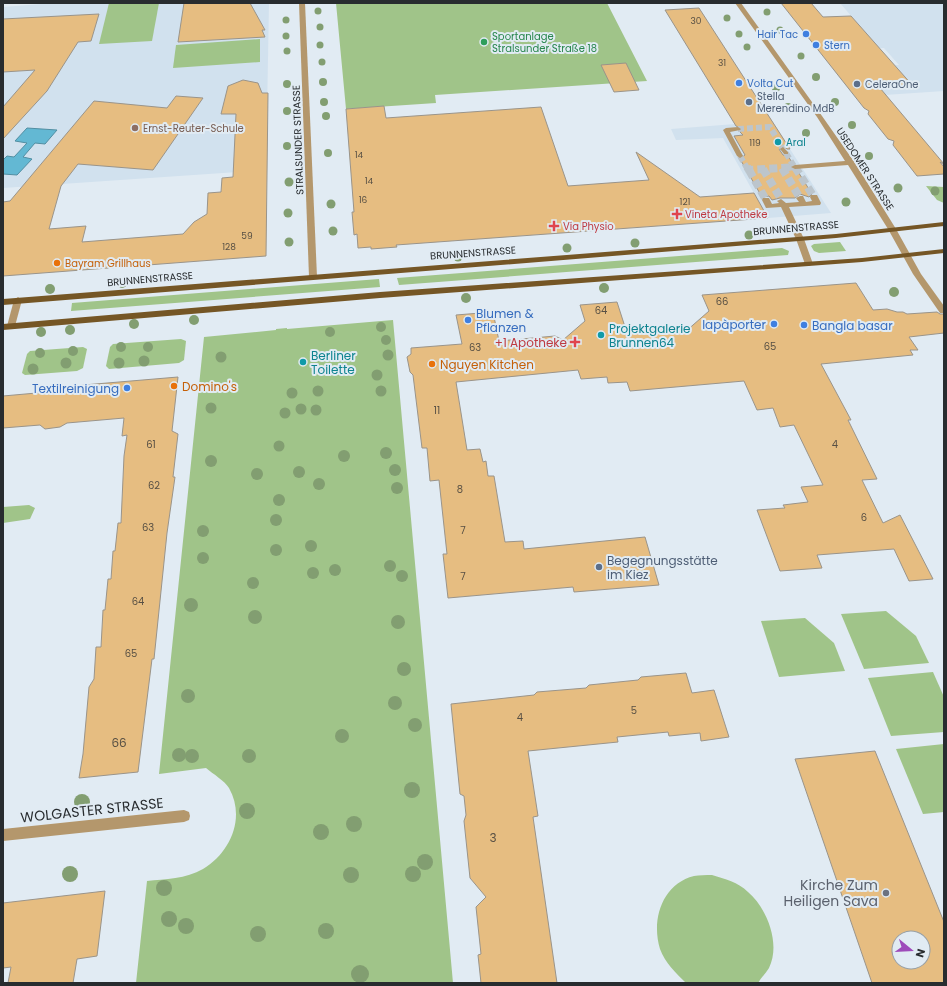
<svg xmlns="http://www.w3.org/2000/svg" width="947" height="986" font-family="Poppins,sans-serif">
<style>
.built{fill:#d1e1ee}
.green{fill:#a0c489}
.water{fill:#63b8d3;stroke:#518ea2}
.building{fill:#e6bd81;stroke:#9a948a;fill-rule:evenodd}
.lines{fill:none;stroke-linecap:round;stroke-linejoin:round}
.minor-tunnel-far1{stroke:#bcc5cc;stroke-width:6;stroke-dasharray:6 3;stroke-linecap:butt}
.minor-tunnel{stroke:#bcc5cc;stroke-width:8;stroke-dasharray:8 4;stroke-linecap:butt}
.minor{fill:#b4976c;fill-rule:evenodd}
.major{fill:#755625;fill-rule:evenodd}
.tree{fill:#829e71}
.shop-dot{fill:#3f7fe0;stroke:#e1ebf3;stroke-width:1.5}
.leisure-dot{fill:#2e9e5b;stroke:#e1ebf3;stroke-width:1.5}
.service-dot{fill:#5c6f8a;stroke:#e1ebf3;stroke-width:1.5}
.education-dot{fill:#8d6e63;stroke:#e1ebf3;stroke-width:1.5}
.culture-dot{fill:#0f9aa8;stroke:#e1ebf3;stroke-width:1.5}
.health-dot{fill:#e0444e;stroke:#e1ebf3;stroke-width:1.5}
.food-dot{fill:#e8710a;stroke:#e1ebf3;stroke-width:1.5}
.worship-dot{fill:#6b7280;stroke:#e1ebf3;stroke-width:1.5}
.labels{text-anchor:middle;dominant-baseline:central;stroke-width:4;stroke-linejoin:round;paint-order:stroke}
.far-number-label{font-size:9px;fill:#585044}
.far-shop-label{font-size:10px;fill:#366cbe;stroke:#e1ebf3;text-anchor:start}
.far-leisure-label{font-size:10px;fill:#27864d;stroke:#e1ebf3;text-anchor:start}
.far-service-label{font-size:10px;fill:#4e5e75;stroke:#e1ebf3;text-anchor:start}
.far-education-label{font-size:10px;fill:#785e54;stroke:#e1ebf3;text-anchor:start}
.far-street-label{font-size:10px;fill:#282c2f;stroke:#e1ebf3}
.far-culture-label{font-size:10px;fill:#0d838f;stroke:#e1ebf3;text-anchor:start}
.far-health-label{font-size:10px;fill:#be3a42;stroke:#e1ebf3;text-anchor:start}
.far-food-label{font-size:10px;fill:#c56008;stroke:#e1ebf3;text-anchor:start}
.number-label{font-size:10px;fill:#585044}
.shop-label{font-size:12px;fill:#366cbe;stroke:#e1ebf3;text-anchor:start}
.culture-label{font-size:12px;fill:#0d838f;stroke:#e1ebf3;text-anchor:start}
.health-label{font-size:12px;fill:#be3a42;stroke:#e1ebf3;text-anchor:end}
.food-label{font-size:12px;fill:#c56008;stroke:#e1ebf3;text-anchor:start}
.service-label{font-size:12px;fill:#4e5e75;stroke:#e1ebf3;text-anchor:start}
.near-number-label{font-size:12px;fill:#585044}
.near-street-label{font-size:14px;fill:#282c2f;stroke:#e1ebf3}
.near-worship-label{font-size:14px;fill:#5b616d;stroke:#e1ebf3;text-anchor:end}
</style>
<rect width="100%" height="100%" fill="#e1ebf3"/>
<g class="built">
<polygon points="54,3 269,3 266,170 3,188 3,7"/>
<polygon points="840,3 944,3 944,91 855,97 833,69 899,65 884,48 879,48"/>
<polygon points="772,121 831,213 768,218 723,138 676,140 671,129"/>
</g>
<g class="green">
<polygon points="109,3 159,3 152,41 99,44"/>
<polygon points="336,3 607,3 647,81 435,95 436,103 346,109"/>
<polygon points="260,39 260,62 173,68 176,45"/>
<polygon points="926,186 944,187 944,203 937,200"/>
<polygon points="840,242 846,251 819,253 814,251 811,246 814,244"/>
<polygon points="782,248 789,251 788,255 399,285 397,278"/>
<polygon points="379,279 380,287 71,311 72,303"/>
<path d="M393,320L453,983H136L147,881C165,879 186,879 203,869C230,853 246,818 229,788C225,781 213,774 206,768L159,774L204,337L276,330V329L287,328V329Z"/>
<polygon points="181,339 186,341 184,360 179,363 109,369 106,366 110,347 113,344"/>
<polygon points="83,347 87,349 83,368 77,371 25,375 22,373 27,354 30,351"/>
<polygon points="29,505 35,508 30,519 3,523 3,507"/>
<polygon points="886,611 916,636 929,663 864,669 841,614"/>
<polygon points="805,618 834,643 845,671 779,677 761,621"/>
<polygon points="933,672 944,697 944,732 891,736 868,678"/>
<polygon points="944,744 944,812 923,814 896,749"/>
<path d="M712,875C725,879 738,882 748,892C767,908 781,944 769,968C766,973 761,978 758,983H686C676,973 665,963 660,949C651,920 662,884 694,876C699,875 706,875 712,875Z"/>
</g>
<polygon class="water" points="27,128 57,130 45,144 35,143 23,157 32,159 17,175 3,174 3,160 7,156 14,157 27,143 15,141"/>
<g class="building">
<polygon points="184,3 250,3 265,30 262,30 265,37 178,42"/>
<polygon points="781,3 811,3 823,17 851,16 913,86 880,88 944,164 940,162 944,167 944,174 917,176 893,145 894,141 888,139 868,114 869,111 864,108"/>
<polygon points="699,8 790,149 787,149 783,146 779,149 783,155 788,156 793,164 790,168 797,170 812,194 809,197 800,194 795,198 780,198 772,200 769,196 762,197 740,159 745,155 734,136 743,135 740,132 742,129 736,126 665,10"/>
<polygon points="99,14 91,41 78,42 47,91 3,139 3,107 35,70 3,72 3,19"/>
<polygon points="626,63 639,90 614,92 601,65"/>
<polygon points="243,80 258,83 262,93 268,93 266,256 3,276 3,202 10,201 94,101 167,108 176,96 203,98 153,170 78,164 61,186 49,229 86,226 82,242 183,234 194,222 207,214 208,193 221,192 222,178 233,177 236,114 221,114 228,86"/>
<polygon points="384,106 386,118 541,107 568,186 649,180 636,152 700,197 754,193 768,218 396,245 397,247 371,249 371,247 358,248 357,234 354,235 352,212 354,212 346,109"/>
<polygon points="856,283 873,310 887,309 897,312 903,312 907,314 937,312 940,314 944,314 944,333 909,337 918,350 910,350 913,355 821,364 851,420 848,420 877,479 862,480 883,523 900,515 933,579 909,581 894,549 817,555 822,568 780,571 757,510 785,508 783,505 808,502 801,487 823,485 794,425 780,427 773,408 757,410 744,381 630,391 627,382 608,383 607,377 581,379 578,370 456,382 467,450 480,449 483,462 486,461 488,476 494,476 505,542 523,541 524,549 645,537 659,585 574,592 573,587 448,598 443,554 447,554 439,480 430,481 427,448 422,448 413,375 410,372 407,357 411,354 411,348 462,344 456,315 493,312 499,341 555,336 563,340 585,321 580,305 617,302 626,330 672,326 685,332 709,311 702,295"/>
<polygon points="178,377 172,431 178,434 173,477 175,477 167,533 154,659 152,659 138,772 79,778 83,754 89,687 94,679 96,647 101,647 103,610 105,610 108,579 111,579 113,551 115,551 118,523 121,523 124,456 127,435 122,436 124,418 67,423 60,427 45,429 40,425 3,428 3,396 59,391 60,387"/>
<polygon points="686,673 692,693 714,690 729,737 701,741 700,733 669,736 668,732 617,737 618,742 528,751 538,816 533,817 557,983 481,983 478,955 481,954 476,907 486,897 470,878 464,821 466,815 464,796 460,794 451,704 534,695 537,692 586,688 589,685 638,680 641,677"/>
<path d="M875,751L944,922V983H872L795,759ZM899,938H923V962H899Z"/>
<polygon points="105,891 97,956 77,959 73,983 8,983 11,967 3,968 3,903"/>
</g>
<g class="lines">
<g class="minor-tunnel-far1">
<polyline points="738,129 770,127 783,149"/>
<polyline points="786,153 795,168"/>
<polyline points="740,156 747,168"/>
<polyline points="787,168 795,167"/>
</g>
<g class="minor-tunnel">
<polyline points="747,167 749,170 795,167"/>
<polyline points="795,167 814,197"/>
<polyline points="782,168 800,198"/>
<polyline points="763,169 781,199"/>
<polyline points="749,170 766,200"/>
</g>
<g class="minor">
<polygon points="299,3 305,3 317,277 313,279 309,277"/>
<polygon points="735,3 741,3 822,116 855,163 896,229 921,274 944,306 944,313 940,313 913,274 888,229 848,165 795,169 791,167 795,165 845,161 817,117"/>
<polygon points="738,127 741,129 740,130 730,132 743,156 740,158 737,156 723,130 726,128"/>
<polygon points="783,147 788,152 788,154 784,154 780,149"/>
<polygon points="811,195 817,195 821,203 820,205 789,207 804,239 813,264 809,266 805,264 796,239 781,207 766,208 762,200 763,198 769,198 772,204 779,203 777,201 781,199 786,203 799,202 796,198 800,196 803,196 806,202 812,201 810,197"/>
<polygon points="18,297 22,300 15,326 14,328 8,328 7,326 14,300"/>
<polygon points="184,810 189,812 190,816 189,820 184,822 3,841 3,829"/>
</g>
<g class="major">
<polygon points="944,222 944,226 836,238 3,305 3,299 836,234"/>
<polygon points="944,249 944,253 862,262 380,298 3,330 3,324 380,292 862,258"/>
</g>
</g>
<g class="tree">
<circle cx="318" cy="11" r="3.5"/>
<circle cx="767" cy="12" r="3.5"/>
<circle cx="727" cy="18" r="3.5"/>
<circle cx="286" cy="20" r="3.5"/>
<circle cx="320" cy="27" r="3.5"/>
<circle cx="780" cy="30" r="3.5"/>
<circle cx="739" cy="34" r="3.5"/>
<circle cx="286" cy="36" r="3.5"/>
<circle cx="320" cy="45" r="3.5"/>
<circle cx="747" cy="47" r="3.5"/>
<circle cx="287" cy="51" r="3.5"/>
<circle cx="801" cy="56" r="3.5"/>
<circle cx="322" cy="62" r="3.5"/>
<circle cx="816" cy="77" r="4"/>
<circle cx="323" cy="82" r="4"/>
<circle cx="287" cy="84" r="4"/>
<circle cx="776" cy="88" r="4"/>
<circle cx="324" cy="102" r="4"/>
<circle cx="835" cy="102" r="4"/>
<circle cx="788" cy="107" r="4"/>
<circle cx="287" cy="111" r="4"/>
<circle cx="326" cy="116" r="4"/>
<circle cx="852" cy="125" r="4"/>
<circle cx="806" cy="133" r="4"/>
<circle cx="287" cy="146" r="4"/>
<circle cx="328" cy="153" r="4"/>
<circle cx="869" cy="156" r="4"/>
<circle cx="289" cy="182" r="4.5"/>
<circle cx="898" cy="188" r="4.5"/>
<circle cx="935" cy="191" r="4.5"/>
<circle cx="846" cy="202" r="4.5"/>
<circle cx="331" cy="204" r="4.5"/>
<circle cx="288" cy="213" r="4.5"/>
<circle cx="333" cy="231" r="4.5"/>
<circle cx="749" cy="235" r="4.5"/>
<circle cx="289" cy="242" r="4.5"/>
<circle cx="635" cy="243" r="4.5"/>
<circle cx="567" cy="248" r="4.5"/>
<circle cx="458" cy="257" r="4.5"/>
<circle cx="122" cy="283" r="5"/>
<circle cx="604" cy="288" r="5"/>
<circle cx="50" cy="289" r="5"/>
<circle cx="894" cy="292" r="5"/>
<circle cx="466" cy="298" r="5"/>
<circle cx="194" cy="320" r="5"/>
<circle cx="134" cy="324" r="5"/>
<circle cx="381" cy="327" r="5"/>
<circle cx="70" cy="330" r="5"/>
<circle cx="41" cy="332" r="5"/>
<circle cx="330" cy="332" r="5"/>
<circle cx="386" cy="340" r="5"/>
<circle cx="121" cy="347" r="5"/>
<circle cx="148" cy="347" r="5"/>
<circle cx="73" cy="351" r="5"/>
<circle cx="40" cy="353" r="5"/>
<circle cx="388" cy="355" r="5.5"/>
<circle cx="221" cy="357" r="5.5"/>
<circle cx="144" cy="361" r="5.5"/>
<circle cx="66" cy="363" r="5.5"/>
<circle cx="119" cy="363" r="5.5"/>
<circle cx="33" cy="369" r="5.5"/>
<circle cx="377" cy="375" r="5.5"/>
<circle cx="318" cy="391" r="5.5"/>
<circle cx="381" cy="391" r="5.5"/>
<circle cx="292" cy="393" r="5.5"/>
<circle cx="211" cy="408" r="5.5"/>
<circle cx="301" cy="409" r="5.5"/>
<circle cx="316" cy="410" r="5.5"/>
<circle cx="285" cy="413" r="5.5"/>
<circle cx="279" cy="446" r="5.5"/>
<circle cx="386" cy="453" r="6"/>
<circle cx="344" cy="456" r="6"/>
<circle cx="211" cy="461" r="6"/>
<circle cx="395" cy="470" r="6"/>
<circle cx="299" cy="472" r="6"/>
<circle cx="257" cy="474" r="6"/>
<circle cx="319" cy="484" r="6"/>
<circle cx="397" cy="488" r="6"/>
<circle cx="279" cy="500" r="6"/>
<circle cx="276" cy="520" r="6"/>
<circle cx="203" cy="531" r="6"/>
<circle cx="311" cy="546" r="6"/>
<circle cx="276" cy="550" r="6"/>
<circle cx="203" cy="558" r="6"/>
<circle cx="390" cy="566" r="6"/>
<circle cx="335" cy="570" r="6"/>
<circle cx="313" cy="573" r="6"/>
<circle cx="402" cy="576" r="6"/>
<circle cx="253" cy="583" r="6"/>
<circle cx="191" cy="605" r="7"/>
<circle cx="255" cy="617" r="7"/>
<circle cx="398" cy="622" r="7"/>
<circle cx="404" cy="669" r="7"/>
<circle cx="188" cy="696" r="7"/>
<circle cx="395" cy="703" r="7"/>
<circle cx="415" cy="725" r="7"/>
<circle cx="342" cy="736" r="7"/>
<circle cx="179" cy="755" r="7"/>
<circle cx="192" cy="756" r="7"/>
<circle cx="249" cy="756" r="7"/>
<circle cx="412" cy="790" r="8"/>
<circle cx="82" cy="802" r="8"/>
<circle cx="247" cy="811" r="8"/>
<circle cx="354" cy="824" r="8"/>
<circle cx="321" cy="832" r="8"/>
<circle cx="425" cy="862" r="8"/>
<circle cx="70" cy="874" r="8"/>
<circle cx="413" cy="874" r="8"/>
<circle cx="351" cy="875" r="8"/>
<circle cx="164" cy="888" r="8"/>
<circle cx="169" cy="919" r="8"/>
<circle cx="186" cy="926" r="8"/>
<circle cx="326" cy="931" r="8"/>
<circle cx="258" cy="934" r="8"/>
<circle cx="360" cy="974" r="9"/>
</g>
<g class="shop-dot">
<circle cx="806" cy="34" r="4"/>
<circle cx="816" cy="45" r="4"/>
<circle cx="739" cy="83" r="4"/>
<circle cx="468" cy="320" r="4"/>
<circle cx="774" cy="324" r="4"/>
<circle cx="804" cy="325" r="4"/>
<circle cx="127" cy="388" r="4"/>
</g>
<circle class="leisure-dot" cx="484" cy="42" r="4"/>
<g class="service-dot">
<circle cx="857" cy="84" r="4"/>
<circle cx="749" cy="102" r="4"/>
<circle cx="599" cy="567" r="4"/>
</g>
<circle class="education-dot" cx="135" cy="128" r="4"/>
<g class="culture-dot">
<circle cx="778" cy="142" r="4"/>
<circle cx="601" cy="335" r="4"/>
<circle cx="303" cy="362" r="4"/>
</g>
<g class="health-dot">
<path d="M675 208h4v4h4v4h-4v4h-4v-4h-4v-4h4z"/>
<path d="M552 220h4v4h4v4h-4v4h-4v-4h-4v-4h4z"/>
<path d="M573 336h4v4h4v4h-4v4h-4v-4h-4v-4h4z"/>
</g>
<g class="food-dot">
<circle cx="57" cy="263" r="4"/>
<circle cx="432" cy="364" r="4"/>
<circle cx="174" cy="386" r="4"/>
</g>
<circle class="worship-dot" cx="886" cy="893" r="4"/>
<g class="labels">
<g class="far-number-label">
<text x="696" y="21">30</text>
<text x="722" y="63">31</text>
<text x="755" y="143">119</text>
<text x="359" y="155">14</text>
<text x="369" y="181">14</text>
<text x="363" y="200">16</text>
<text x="685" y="202">121</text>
<text x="247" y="236">59</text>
<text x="229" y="247">128</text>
</g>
<g class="far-shop-label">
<text x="798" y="34" text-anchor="end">Hair Tac</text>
<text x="824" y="45">Stern</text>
<text x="747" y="83">Volta Cut</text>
</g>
<g class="far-leisure-label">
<text x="492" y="36">Sportanlage<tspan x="492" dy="12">Stralsunder Straße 18</tspan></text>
</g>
<g class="far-service-label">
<text x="865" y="84">CeleraOne</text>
<text x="757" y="96">Stella<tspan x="757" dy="12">Merendino MdB</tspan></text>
</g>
<g class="far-education-label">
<text x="143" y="128">Ernst-Reuter-Schule</text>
</g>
<g class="far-street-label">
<text transform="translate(298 140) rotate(-92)">STRALSUNDER STRASSE</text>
<text transform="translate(865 169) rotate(57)">USEDOMER STRASSE</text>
<text transform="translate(796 228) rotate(-5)">BRUNNENSTRASSE</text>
<text transform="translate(473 253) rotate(-4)">BRUNNENSTRASSE</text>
<text transform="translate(150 279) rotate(-5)">BRUNNENSTRASSE</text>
</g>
<g class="far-culture-label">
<text x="786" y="142">Aral</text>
</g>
<g class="far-health-label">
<text x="685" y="214">Vineta Apotheke</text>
<text x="563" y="226">Via Physio</text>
</g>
<g class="far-food-label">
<text x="65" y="263">Bayram Grillhaus</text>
</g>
<g class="number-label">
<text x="722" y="301">66</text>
<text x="601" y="310">64</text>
<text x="770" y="346">65</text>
<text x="475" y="347">63</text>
<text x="437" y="410">11</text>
<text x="151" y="444">61</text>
<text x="835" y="444">4</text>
<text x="154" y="485">62</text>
<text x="460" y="489">8</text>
<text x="864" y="517">6</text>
<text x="148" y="527">63</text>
<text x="463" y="530">7</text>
<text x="463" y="576">7</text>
<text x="138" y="601">64</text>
<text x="131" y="653">65</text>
<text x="634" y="710">5</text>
<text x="520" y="717">4</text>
</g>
<g class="shop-label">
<text x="476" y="313">Blumen &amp;<tspan x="476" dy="14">Pflanzen</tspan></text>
<text x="766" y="324" text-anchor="end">lapàporter</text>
<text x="812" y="325">Bangla basar</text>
<text x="119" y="388" text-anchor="end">Textilreinigung</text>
</g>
<g class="culture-label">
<text x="609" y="328">Projektgalerie<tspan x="609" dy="14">Brunnen64</tspan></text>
<text x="311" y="355">Berliner<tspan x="311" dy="14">Toilette</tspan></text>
</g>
<g class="health-label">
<text x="567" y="342">+1 Apotheke</text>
</g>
<g class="food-label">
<text x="440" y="364">Nguyen Kitchen</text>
<text x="182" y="386">Domino's</text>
</g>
<g class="service-label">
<text x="607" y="560">Begegnungsstätte<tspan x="607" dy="14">im Kiez</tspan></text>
</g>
<g class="near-number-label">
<text x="119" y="742">66</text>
<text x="493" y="837">3</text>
</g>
<g class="near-street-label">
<text transform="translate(92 810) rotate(-6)">WOLGASTER STRASSE</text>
</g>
<g class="near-worship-label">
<text x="878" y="885">Kirche Zum<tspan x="878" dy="16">Heiligen Sava</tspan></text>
</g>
</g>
<rect width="947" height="986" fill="none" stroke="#282c2f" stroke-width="8"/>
<g transform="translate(911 950) rotate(108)"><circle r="19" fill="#e1ebf3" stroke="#979fa5"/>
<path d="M0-3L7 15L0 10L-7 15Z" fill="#9e4bba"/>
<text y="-6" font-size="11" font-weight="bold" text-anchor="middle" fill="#282c2f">N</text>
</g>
</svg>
